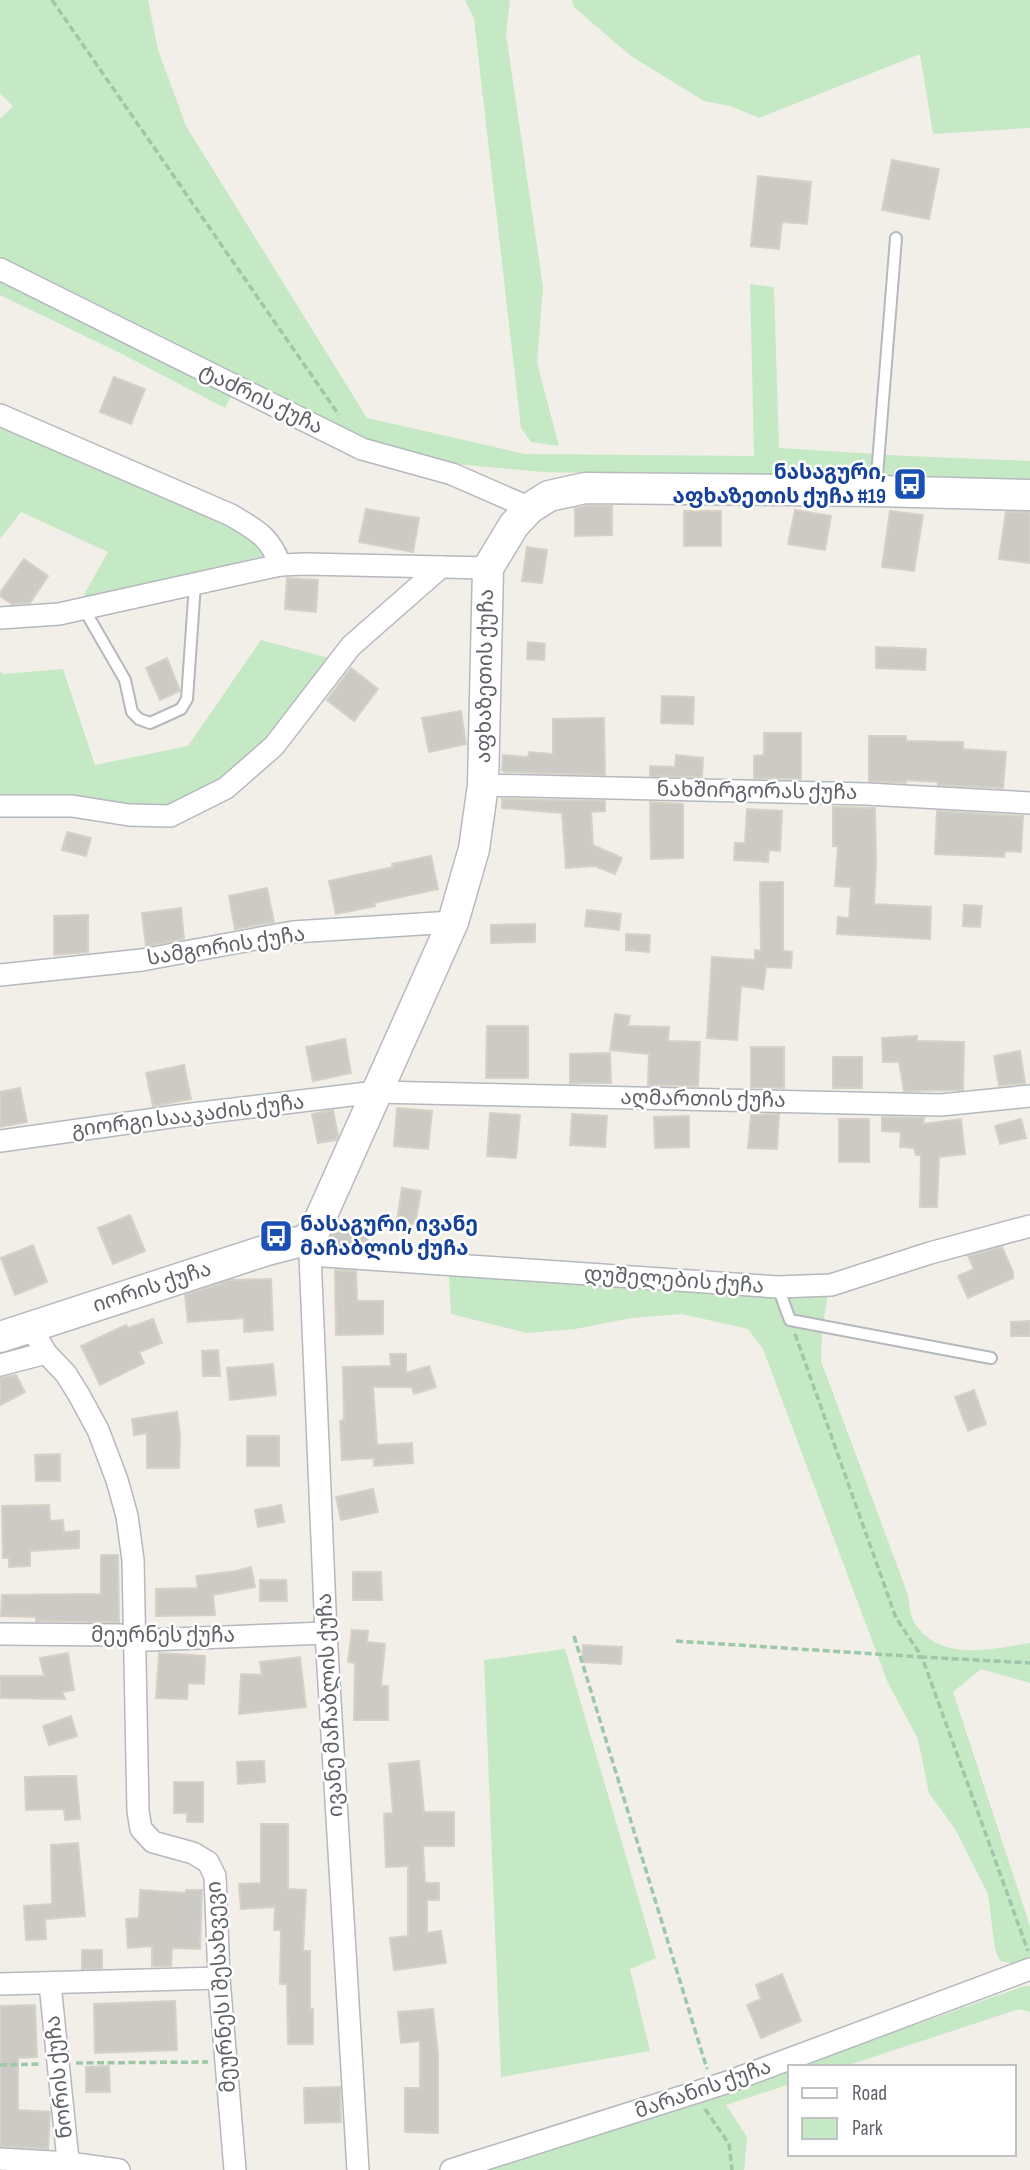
<svg xmlns="http://www.w3.org/2000/svg" width="1030" height="2170" font-family="'Sofia Sans Condensed','Noto Sans Georgian',sans-serif">
<style>
.green{fill:#c5e8c5}
.building{fill:#cccac5;stroke:#d6d1c6;stroke-width:2}
.lines{fill:none;stroke-linecap:round;stroke-linejoin:round}
.lane-casing{stroke:#b5b8bc;stroke-width:14}
.street-casing{stroke:#b5b8bc;stroke-width:24}
.secondary-casing{stroke:#b6babf;stroke-width:33}
.path{stroke:#9cc7a9;stroke-width:3.5;stroke-dasharray:7 3.5;stroke-linecap:butt}
.lane{stroke:#fff;stroke-width:10}
.street{stroke:#fff;stroke-width:21}
.secondary{stroke:#fff;stroke-width:30}
.labels{text-anchor:middle;dominant-baseline:central;stroke-width:5;stroke-linejoin:round;paint-order:stroke}
.street-label{font-size:21px;fill:#5f6368;stroke:#fff}
.transit-label{font-size:21px;font-weight:bold;fill:#164399;stroke:#fff;text-anchor:end}
</style>
<rect width="100%" height="100%" fill="#f1efe8"/>
<g class="green">
<polygon points="0,0 148,0 158,50 186,126 367,418 525,454 754,456 750,284 774,287 779,448 908,456 1030,461 1030,482 543,472 455,464 338,430 241,377 225,408 122,354 0,295 0,119 13,106 0,93"/>
<polygon points="465,0 510,0 506,34 543,287 537,363 559,446 531,442 521,428 474,19"/>
<polygon points="572,0 1030,0 1030,128 933,134 920,54 759,118 730,106 704,101 631,56 574,7"/>
<polygon points="0,406 272,535 289,550 93,598 84,595 108,552 21,512 0,539"/>
<polygon points="261,640 329,658 269,738 225,776 190,800 156,810 0,799 0,672 4,674 63,669 95,765 188,746"/>
<path d="M449,1276L768,1297L828,1294L822,1330L821,1361L908,1595C909,1603 910,1615 914,1622C940,1663 991,1649 1030,1643V1683L981,1669L953,1692L1030,1926V1956L1016,1964L1000,1961L995,1949L988,1894L955,1829L929,1793L918,1739L888,1683L763,1349L748,1329L682,1314L631,1318L575,1329L527,1333L451,1314Z"/>
<polygon points="565,1649 656,1958 630,1969 650,2051 501,2077 484,1660"/>
<polygon points="1024,1986 1030,1986 1030,2012 1019,2009 843,2067 797,2067"/>
<polygon points="790,2069 790,2084 726,2105 747,2137 744,2170 485,2170"/>
</g>
<g class="building">
<polygon points="892,160 939,169 929,219 882,210"/>
<polygon points="758,176 811,182 807,224 782,222 779,249 751,246"/>
<polygon points="114,377 145,389 131,424 100,412"/>
<polygon points="587,506 612,506 612,535 575,536 575,508"/>
<polygon points="366,509 419,518 413,552 359,542"/>
<polygon points="795,510 831,516 825,550 788,544"/>
<rect x="684" y="511" width="37" height="35"/>
<polygon points="890,511 923,515 914,571 882,567"/>
<polygon points="1006,512 1030,512 1030,563 999,559"/>
<polygon points="527,547 547,550 542,583 522,581"/>
<polygon points="24,559 48,576 30,603 12,604 0,596 0,593"/>
<polygon points="287,578 318,580 316,612 285,609"/>
<polygon points="528,642 545,644 544,660 527,659"/>
<polygon points="876,647 926,649 925,670 876,668"/>
<polygon points="167,658 180,691 160,700 146,668"/>
<polygon points="351,668 378,689 354,721 327,700"/>
<polygon points="662,696 694,697 693,724 661,723"/>
<polygon points="461,711 466,744 429,752 422,718"/>
<polygon points="604,718 605,775 504,772 502,770 503,755 528,757 529,752 553,754 553,719"/>
<polygon points="764,733 801,733 801,779 754,778 754,756 764,755"/>
<polygon points="869,736 906,736 906,741 963,742 963,749 1006,752 1003,788 938,785 938,782 906,780 906,783 869,781"/>
<polygon points="676,755 703,758 702,777 650,776 650,766 675,767"/>
<polygon points="502,799 605,801 605,811 591,812 593,845 622,858 615,874 595,866 566,868 562,813 502,808"/>
<polygon points="650,802 683,804 683,858 651,859"/>
<polygon points="833,807 875,808 876,862 874,904 931,907 930,939 837,934 838,917 849,918 851,887 835,886 838,846 833,846"/>
<polygon points="747,809 782,811 780,851 769,850 768,862 734,860 735,843 745,843"/>
<polygon points="937,811 1023,816 1021,852 1005,851 1004,857 935,854"/>
<polygon points="67,832 91,838 86,856 62,850"/>
<polygon points="431,856 438,889 374,903 375,906 336,914 329,881 393,867 392,864"/>
<polygon points="760,882 783,882 783,951 792,952 791,968 766,967 763,989 741,986 737,1040 707,1038 712,957 755,960 755,950 761,951"/>
<polygon points="267,888 274,922 235,929 229,896"/>
<polygon points="964,905 982,906 980,927 963,926"/>
<polygon points="181,908 184,939 146,946 142,913"/>
<polygon points="587,910 621,914 619,930 585,926"/>
<polygon points="88,915 88,952 54,955 54,916"/>
<polygon points="535,924 535,942 491,943 491,925"/>
<polygon points="626,934 650,935 649,952 626,950"/>
<polygon points="615,1014 630,1016 628,1026 669,1027 668,1041 700,1042 698,1086 648,1085 649,1054 610,1050"/>
<polygon points="487,1026 528,1026 528,1078 486,1078"/>
<polygon points="917,1036 917,1041 964,1042 963,1090 904,1091 899,1062 883,1062 882,1038"/>
<polygon points="345,1039 351,1073 313,1081 306,1047"/>
<polygon points="751,1047 784,1047 784,1088 751,1087"/>
<polygon points="1020,1051 1025,1083 999,1086 994,1056"/>
<polygon points="610,1053 611,1083 570,1083 570,1054"/>
<rect x="833" y="1057" width="29" height="31"/>
<polygon points="184,1065 191,1099 153,1106 146,1073"/>
<polygon points="20,1088 27,1122 0,1127 0,1092"/>
<polygon points="397,1108 432,1111 428,1149 394,1146"/>
<polygon points="333,1110 338,1136 336,1140 318,1143 312,1114"/>
<polygon points="490,1113 520,1115 516,1158 487,1156"/>
<polygon points="572,1114 607,1116 605,1147 570,1145"/>
<polygon points="779,1114 777,1149 748,1148 751,1115"/>
<polygon points="689,1116 689,1147 655,1148 654,1117"/>
<polygon points="882,1117 924,1118 923,1124 961,1119 965,1154 939,1157 937,1207 920,1207 921,1155 916,1155 914,1148 900,1147 901,1132 882,1131"/>
<rect x="839" y="1119" width="30" height="43"/>
<polygon points="1021,1119 1026,1138 1000,1144 995,1126"/>
<polygon points="402,1188 421,1191 415,1224 397,1221"/>
<polygon points="130,1215 145,1251 113,1264 98,1228"/>
<polygon points="333,1232 368,1232 367,1246 327,1243"/>
<polygon points="33,1245 47,1282 15,1295 1,1258"/>
<polygon points="1002,1247 1013,1272 1013,1278 968,1298 958,1276 974,1269 968,1256"/>
<polygon points="335,1270 356,1271 357,1301 383,1301 383,1334 336,1335"/>
<polygon points="271,1279 273,1330 244,1332 244,1318 188,1322 185,1295 231,1280"/>
<polygon points="153,1319 162,1343 139,1352 144,1363 100,1385 81,1346 126,1325 128,1328"/>
<polygon points="1030,1321 1030,1336 1011,1336 1011,1322"/>
<polygon points="218,1350 220,1376 203,1376 202,1351"/>
<polygon points="390,1354 406,1354 406,1373 429,1366 436,1387 414,1394 412,1387 373,1387 377,1445 412,1443 413,1463 374,1466 374,1458 342,1460 340,1421 344,1420 343,1367 391,1366"/>
<polygon points="273,1364 276,1395 230,1400 227,1368"/>
<polygon points="16,1375 25,1392 0,1405 0,1378"/>
<polygon points="974,1390 986,1424 968,1431 955,1397"/>
<polygon points="177,1412 180,1435 179,1468 147,1468 147,1433 134,1435 132,1419"/>
<rect x="247" y="1436" width="32" height="30"/>
<polygon points="60,1454 60,1481 36,1481 35,1455"/>
<polygon points="373,1489 378,1512 341,1520 336,1497"/>
<polygon points="49,1505 50,1521 63,1520 64,1532 79,1531 79,1548 30,1551 30,1566 9,1567 9,1558 3,1558 2,1506"/>
<polygon points="281,1505 284,1522 258,1527 255,1510"/>
<polygon points="101,1555 118,1555 119,1622 36,1621 36,1617 1,1616 2,1595 101,1594"/>
<polygon points="251,1567 255,1587 213,1595 215,1615 156,1616 156,1589 198,1588 196,1576 236,1571"/>
<polygon points="353,1572 381,1572 382,1600 353,1600"/>
<polygon points="260,1580 286,1580 287,1601 260,1601"/>
<polygon points="352,1630 368,1631 367,1642 385,1644 381,1686 388,1686 388,1720 354,1720 355,1663 348,1662"/>
<polygon points="583,1645 622,1647 621,1664 582,1662"/>
<polygon points="68,1653 74,1690 62,1692 65,1699 0,1698 0,1676 44,1676 40,1658"/>
<polygon points="159,1653 205,1656 204,1684 188,1683 187,1699 156,1698"/>
<polygon points="300,1657 306,1707 239,1714 241,1674 262,1675 260,1662"/>
<polygon points="71,1716 77,1736 49,1745 43,1726"/>
<polygon points="264,1761 265,1782 238,1784 237,1762"/>
<polygon points="419,1761 424,1812 454,1812 454,1846 423,1846 425,1883 439,1883 439,1900 427,1900 427,1933 441,1931 446,1963 394,1970 390,1938 408,1936 408,1866 386,1867 384,1814 393,1813 389,1764"/>
<polygon points="58,1776 76,1776 80,1819 65,1820 64,1809 26,1810 25,1777"/>
<polygon points="174,1782 203,1782 203,1822 187,1822 187,1813 174,1813"/>
<polygon points="261,1824 288,1824 288,1889 306,1890 303,1951 310,1951 310,2009 313,2009 313,2044 288,2044 287,1984 280,1984 281,1930 274,1930 275,1907 241,1909 239,1884 261,1883"/>
<polygon points="78,1843 85,1916 45,1919 46,1939 26,1940 24,1906 52,1904 51,1845"/>
<polygon points="140,1890 186,1893 186,1890 202,1890 200,1949 172,1948 171,1966 152,1966 152,1946 128,1948 126,1919 139,1918"/>
<polygon points="82,1950 102,1950 102,1968 82,1969"/>
<polygon points="782,1974 801,2021 761,2038 747,2005 761,1999 756,1985"/>
<polygon points="175,2001 177,2050 95,2053 94,2004"/>
<polygon points="35,2005 37,2057 18,2058 18,2110 50,2112 48,2149 0,2146 0,2006"/>
<polygon points="433,2009 438,2054 438,2133 405,2132 405,2088 420,2088 420,2041 401,2043 398,2012"/>
<polygon points="109,2066 110,2092 86,2092 86,2067"/>
<polygon points="340,2087 341,2122 305,2123 304,2088"/>
</g>
<g class="lines">
<defs>
<g id="lane">
<polyline points="876,488 896,238"/>
<polyline points="84,609 125,680 132,712 139,719 150,723 181,709 187,699 195,584"/>
<polyline points="778,1287 790,1320 991,1358"/>
</g>
<g id="street">
<polyline points="0,269 362,449 452,474 530,508"/>
<path d="M0,415L231,515C256,530 270,536 280,565"/>
<polyline points="0,618 59,614 280,565 306,564 488,568"/>
<polyline points="483,785 867,794 1030,803"/>
<polyline points="0,806 72,806 129,815 170,816 226,788 274,746 351,646 441,567"/>
<polyline points="0,975 142,960 293,932 453,922"/>
<polyline points="0,1141 184,1115 376,1092 941,1105 1030,1096"/>
<polyline points="306,1240 310,1255 326,1633 358,2170"/>
<polyline points="310,1255 778,1287 831,1285 930,1253 1030,1226"/>
<polyline points="31,1327 46,1353 66,1374 79,1395 98,1430 117,1480 127,1516 133,1560 138,1811 141,1829 153,1842 193,1853 208,1862 215,1876 219,1978 235,2170"/>
<polyline points="0,1365 46,1353"/>
<polyline points="0,1634 120,1635 147,1640 326,1633"/>
<polyline points="0,1984 219,1978"/>
<polyline points="50,1984 69,2170"/>
<polyline points="0,2159 69,2163 119,2170"/>
<polyline points="451,2170 725,2083 1030,1969"/>
</g>
<polyline id="secondary" points="0,1337 267,1250 306,1240 316,1228 453,922 474,849 483,785 488,568 514,525 530,508 549,496 585,488 876,491 1030,495"/>
</defs>
<use href="#lane" class="lane-casing"/>
<use href="#street" class="street-casing"/>
<use href="#secondary" class="secondary-casing"/>
<g class="path">
<polyline points="52,0 339,415"/>
<polyline points="795,1334 896,1618 922,1657 1030,1663"/>
<polyline points="574,1636 707,2069"/>
<polyline points="676,1641 922,1657 1028,1951"/>
<polyline points="76,2063 208,2062"/>
<polyline points="0,2065 40,2064"/>
<polyline points="705,2109 729,2144 732,2170"/>
</g>
<use href="#lane" class="lane"/>
<use href="#street" class="street"/>
<use href="#secondary" class="secondary"/>
</g>
<defs>
<symbol id="bus-square" viewBox="-11 -11 22 22"><rect x="-9" y="-9" width="18" height="18" rx="4" fill="#1a4fb4" stroke="#fff"/><path d="M-5-6H5V4H4V6H2V4H-2V6H-4V4H-5ZM-3.5-4V0h7V-4ZM-3.5 1.2v1.5H-2V1.2ZM2 1.2v1.5H3.5V1.2Z" fill="#fff"/></symbol>
</defs>
<g fill-rule="evenodd">
<use href="#bus-square" x="891" y="465" width="38" height="38"/>
<use href="#bus-square" x="257" y="1217" width="38" height="38"/>
</g>
<g class="labels">
<g class="street-label">
<text transform="translate(261 399) rotate(26)">ტაძრის ქუჩა</text>
<text transform="translate(485 676) rotate(-89)">აფხაზეთის ქუჩა</text>
<text transform="translate(757 791) rotate(1)">ნახშირგორას ქუჩა</text>
<text transform="translate(226 946) rotate(-9)">სამგორის ქუჩა</text>
<text transform="translate(703 1099) rotate(1)">აღმართის ქუჩა</text>
<text transform="translate(188 1116) rotate(-7)">გიორგი სააკაძის ქუჩა</text>
<text transform="translate(674 1280) rotate(4)">დუშელების ქუჩა</text>
<text transform="translate(152 1287) rotate(-18)">იორის ქუჩა</text>
<text x="163" y="1635">მეურნეს ქუჩა</text>
<text transform="translate(330 1705) rotate(-93)">ივანე მაჩაბლის ქუჩა</text>
<text transform="translate(221 1987) rotate(-94)">მეურნეს I შესახვევი</text>
<text transform="translate(59 2077) rotate(-96)">ნორის ქუჩა</text>
<text transform="translate(703 2089) rotate(-19)">მარანის ქუჩა</text>
</g>
<g class="transit-label">
<text x="886" y="472">ნასაგური,<tspan x="886" dy="24">აფხაზეთის ქუჩა #19</tspan></text>
<text x="300" y="1224" text-anchor="start">ნასაგური, ივანე<tspan x="300" dy="24">მაჩაბლის ქუჩა</tspan></text>
</g>
</g>
<rect x="788" y="2065" width="228" height="91" fill="#ffffff" stroke="#bfc1c3" stroke-width="2"/>
<rect x="802" y="2088" width="35" height="10" fill="#ffffff" stroke="#bfc1c3" stroke-width="2"/>
<text x="852" y="2100" font-size="21" fill="#5f6368">Road</text>
<rect x="802" y="2118" width="35" height="21" fill="#c5e8c5" stroke="#bfc1c3" stroke-width="2"/>
<text x="852" y="2135" font-size="21" fill="#5f6368">Park</text>
</svg>
